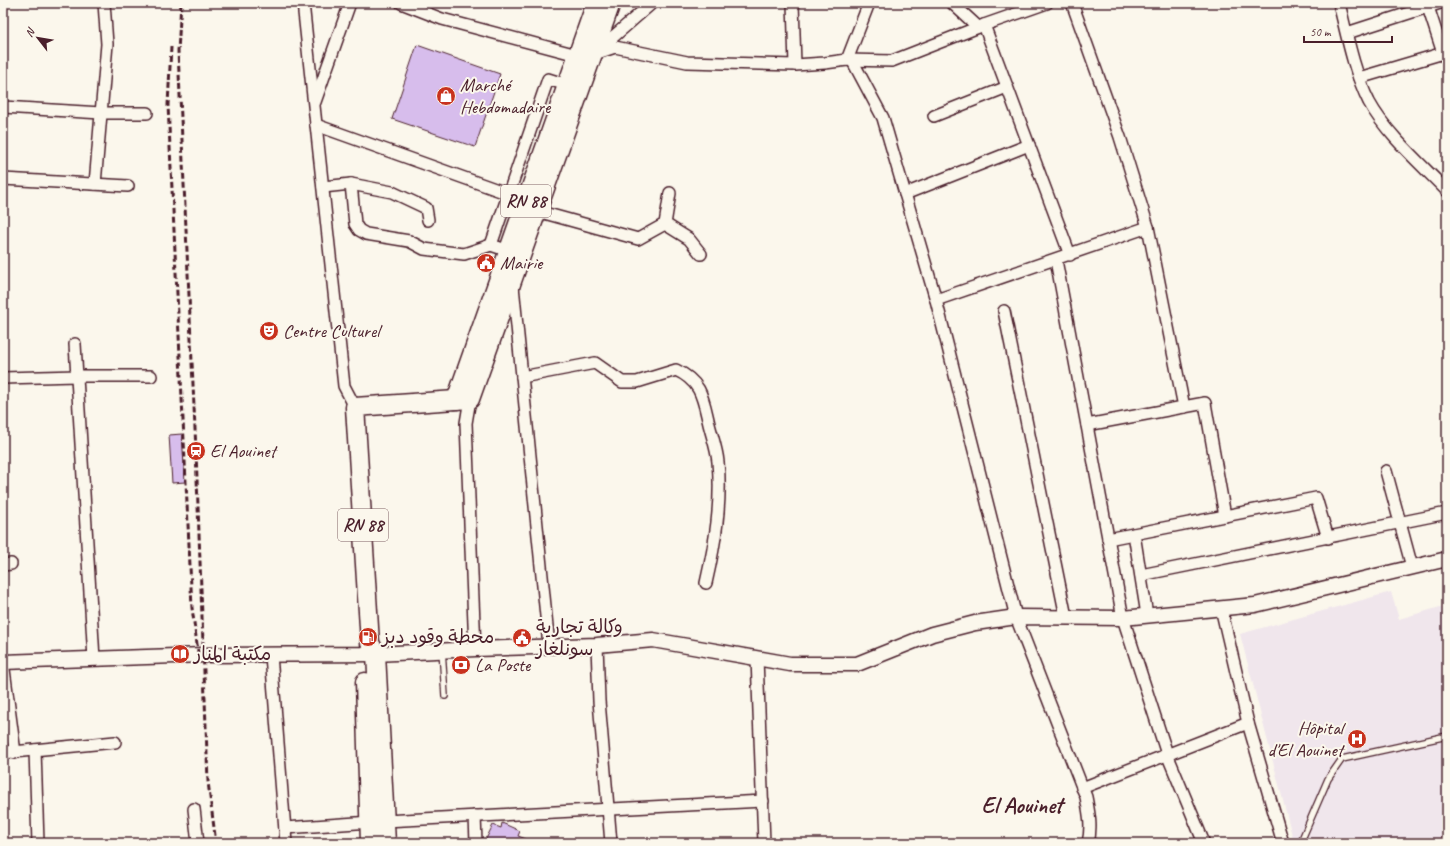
<svg xmlns="http://www.w3.org/2000/svg" width="1450" height="846" font-family="Caveat,'Playpen Sans Arabic',sans-serif">
<style>
.built{fill:#f0e6ec}
.building{fill:#d7bdec;stroke:#4a1f2b}
.lines{fill:none;stroke-linecap:round;stroke-linejoin:round}
.service-casing{stroke:#4a1f2b;stroke-width:8}
.minor-casing{stroke:#4a1f2b;stroke-width:14}
.tertiary-casing{stroke:#4a1f2b;stroke-width:17}
.primary-casing{stroke:#4a1f2b;stroke-width:21}
.service{stroke:#fbf7ec;stroke-width:5.5}
.minor{stroke:#fbf7ec;stroke-width:11}
.tertiary{stroke:#fbf7ec;stroke-width:14}
.primary{stroke:#fbf7ec;stroke-width:18}
.rail{stroke:#4a1f2b;stroke-width:3;stroke-dasharray:6 3;stroke-linecap:butt}
.labels{text-anchor:middle;dominant-baseline:central;stroke-width:4;stroke-linejoin:round;paint-order:stroke}
.shield{fill:#fbf7ec;stroke:#7f6065;stroke-width:1}
.shield-label{font-size:18px;font-weight:bold;fill:#4a1f2b}
.poi-label{font-size:19px;fill:#4a1f2b;stroke:#fbf7ec;text-anchor:start}
.district-label{font-size:23px;font-weight:bold;fill:#4a1f2b;stroke:#fbf7ec}
</style>
<rect width="100%" height="100%" fill="#fbf7ec"/>
<filter id="ink" filterUnits="userSpaceOnUse"><feTurbulence type="fractalNoise" baseFrequency=".025" numOctaves="2"/><feDisplacementMap in="SourceGraphic" scale="8" xChannelSelector="R" yChannelSelector="G"/><feConvolveMatrix kernelMatrix="1 2 1 2 8 2 1 2 1" color-interpolation-filters="sRGB"/></filter>
<g filter="url(#ink)">
<polygon class="built" points="1391,592 1399,619 1447,605 1447,843 1294,843 1240,634"/>
<g class="building">
<polygon points="417,45 500,74 475,147 392,119"/>
<polygon points="182,434 185,482 172,483 169,435"/>
<polygon points="502,823 520,831 518,836 526,839 525,843 484,843 493,825 501,828"/>
</g>
<g class="lines">
<defs>
<g id="service">
<polyline points="442,650 445,696"/>
<polyline points="1303,843 1302,839 1328,779 1342,759 1447,736"/>
</g>
<g id="minor">
<polyline points="303,3 344,386 355,407"/>
<polyline points="401,3 442,19 577,55 594,54 615,47 687,62 795,65 825,63 847,60 892,61 984,25 1047,3"/>
<polyline points="793,3 795,65"/>
<polyline points="952,3 978,27"/>
<polyline points="1072,3 1120,137 1148,227 1184,407"/>
<path d="M1339,3C1347,36 1354,72 1369,102C1387,135 1421,164 1447,191"/>
<polyline points="1428,7 1443,53 1447,59"/>
<polyline points="984,25 1070,255"/>
<polyline points="1347,33 1440,3"/>
<polyline points="597,51 652,3"/>
<polyline points="847,60 869,3"/>
<path d="M852,60L883,118L936,300L1016,617L1086,797C1089,813 1092,827 1088,843"/>
<polyline points="1359,78 1447,52"/>
<polyline points="315,102 350,3"/>
<polyline points="3,107 101,113 147,113"/>
<polyline points="934,116 1007,87"/>
<polyline points="316,125 509,194"/>
<polyline points="3,179 128,186"/>
<polyline points="95,184 107,44 104,3"/>
<polyline points="351,184 355,224 359,230 366,234 409,241 424,249 464,254 491,245"/>
<polyline points="323,187 351,184 392,192 426,208 428,220"/>
<polyline points="905,194 1029,145"/>
<polyline points="537,211 638,239 665,224 670,193"/>
<polyline points="665,224 689,239 701,254"/>
<polyline points="509,251 491,245 548,79 567,85"/>
<polyline points="1056,260 1123,618 1167,754 1204,843"/>
<polyline points="513,286 549,646"/>
<polyline points="936,300 1148,227"/>
<polyline points="1004,311 1066,617"/>
<polyline points="75,344 94,659"/>
<path d="M522,377L595,363L622,382H637L676,370C702,382 703,399 709,424C712,436 717,450 718,462C722,503 715,544 706,583"/>
<polyline points="3,378 77,376 151,376"/>
<polyline points="470,399 466,423 475,649"/>
<polyline points="1087,425 1205,403 1225,516"/>
<polyline points="1386,471 1412,567"/>
<polyline points="1134,534 1147,615"/>
<polyline points="1108,539 1316,498 1328,538"/>
<polyline points="3,565 11,564"/>
<polyline points="1141,575 1447,513"/>
<polyline points="1221,608 1248,723 1283,843"/>
<polyline points="597,645 599,701 611,843"/>
<polyline points="271,655 286,843"/>
<polyline points="757,658 764,843"/>
<polyline points="3,662 15,753"/>
<polyline points="35,750 38,843"/>
<polyline points="3,753 115,742"/>
<polyline points="1082,788 1248,723"/>
<polyline points="194,809 198,843"/>
<polyline points="475,816 476,843"/>
<polyline points="285,828 385,821 763,801"/>
</g>
<polyline id="tertiary" points="3,662 204,655 376,654 475,649 597,645 653,640 790,664 857,664 932,634 975,623 1016,617 1123,618 1255,605 1447,559"/>
<g id="primary">
<polyline points="456,400 596,3"/>
<polyline points="365,682 370,843"/>
<polyline points="386,843 376,654 370,643 355,407 470,399 611,3"/>
</g>
</defs>
<use href="#service" class="service-casing"/>
<use href="#minor" class="minor-casing"/>
<use href="#tertiary" class="tertiary-casing"/>
<use href="#primary" class="primary-casing"/>
<use href="#service" class="service"/>
<use href="#minor" class="minor"/>
<use href="#tertiary" class="tertiary"/>
<use href="#primary" class="primary"/>
<g class="rail">
<polyline points="181,3 178,51 196,451 208,782 216,843"/>
<polyline points="171,47 168,105 192,608 199,659"/>
</g>
</g>
</g>
<defs>
<symbol id="shop-disc" viewBox="-11 -11 22 22"><circle r="9.5" fill="#c8321e" stroke="#fbf7ec"/><path d="M-5-2.5h2.3a2.7 3.5 0 0 1 5.4 0H5L5.5 6h-11ZM-1.5-2.5h3a1.5 2.3 0 0 0-3 0Z" fill="#fff"/></symbol>
<symbol id="civic-disc" viewBox="-11 -11 22 22"><circle r="9.5" fill="#c8321e" stroke="#fbf7ec"/><path d="M-.6-6.5H3V-4.5H.6V-3L4-1V1h2V6H-6V1h2V-1L-.6-3ZM-1.2 2.5V6h2.4V2.5Z" fill="#fff"/></symbol>
<symbol id="theatre-disc" viewBox="-11 -11 22 22"><circle r="9.5" fill="#c8321e" stroke="#fbf7ec"/><path d="M-5-5.5Q0-4 5-5.5V0Q5 5 0 6Q-5 5-5 0ZM-3.3-2.5H-1v1.5H-3.3ZM1-2.5H3.3v1.5H1ZM-2.8 1Q0 5.5 2.8 1Z" fill="#fff"/></symbol>
<symbol id="station-disc" viewBox="-11 -11 22 22"><circle r="9.5" fill="#c8321e" stroke="#fbf7ec"/><path d="M-3-6H3Q5-6 5-4V2Q5 4 3 4L4.5 6H3L1.5 4h-3L-3 6H-4.5L-3 4Q-5 4-5 2V-4Q-5-6-3-6ZM-3.5-4v3h7v-3ZM-3.5 1v1.5H-2V1ZM2 1v1.5H3.5V1Z" fill="#fff"/></symbol>
<symbol id="fuel-disc" viewBox="-11 -11 22 22"><circle r="9.5" fill="#c8321e" stroke="#fbf7ec"/><path d="M-5.5-6h7V0h2V4h1.3V-2.5L3-4.5l.8-.8L6-3V5H2.5V1h-1V6h-7ZM-4.2-4.7v3.2H.2V-4.7Z" fill="#fff"/></symbol>
<symbol id="library-disc" viewBox="-11 -11 22 22"><circle r="9.5" fill="#c8321e" stroke="#fbf7ec"/><path d="M-6-4Q-3-5.5-.7-3.5V5Q-3 3-6 4ZM6-4Q3-5.5 .7-3.5V5Q3 3 6 4Z" fill="#fff"/></symbol>
<symbol id="bank-disc" viewBox="-11 -11 22 22"><circle r="9.5" fill="#c8321e" stroke="#fbf7ec"/><path d="M-6-4H6V4H-6ZM0-2.3a2.3 2.3 0 1 0 0 4.6a2.3 2.3 0 1 0 0-4.6Z" fill="#fff"/></symbol>
<symbol id="hospital-disc" viewBox="-11 -11 22 22"><circle r="9.5" fill="#c8321e" stroke="#fbf7ec"/><path d="M-5-5h3v3.5h4V-5h3V5h-3V1.5h-4V5h-3Z" fill="#fff"/></symbol>
</defs>
<g fill-rule="evenodd">
<use href="#shop-disc" x="435" y="85" width="22" height="22"/>
<use href="#civic-disc" x="475" y="252" width="22" height="22"/>
<use href="#theatre-disc" x="258" y="320" width="22" height="22"/>
<use href="#station-disc" x="185" y="440" width="22" height="22"/>
<use href="#fuel-disc" x="357" y="626" width="22" height="22"/>
<use href="#civic-disc" x="511" y="627" width="22" height="22"/>
<use href="#library-disc" x="169" y="643" width="22" height="22"/>
<use href="#bank-disc" x="450" y="654" width="22" height="22"/>
<use href="#hospital-disc" x="1346" y="728" width="22" height="22"/>
</g>
<g class="labels">
<g class="shield">
<rect x="501" y="185" width="50" height="32" rx="3"/>
<rect x="338" y="509" width="50" height="32" rx="3"/>
</g>
<g class="shield-label">
<text x="526" y="201">RN 88</text>
<text x="363" y="525">RN 88</text>
</g>
<g class="poi-label">
<text x="460" y="85">Marché<tspan x="460" dy="22">Hebdomadaire</tspan></text>
<text x="500" y="263">Mairie</text>
<text x="283" y="331">Centre Culturel</text>
<text x="210" y="451">El Aouinet</text>
<text x="536" y="627">وكالة تجارية<tspan x="536" dy="22">سونلغاز</tspan></text>
<text x="382" y="637">محطة وقود دبز</text>
<text x="194" y="654">مكتبة المنار</text>
<text x="475" y="665">La Poste</text>
<text x="1343" y="728" text-anchor="end">Hôpital<tspan x="1343" dy="22">d'El Aouinet</tspan></text>
</g>
<g class="district-label">
<text x="1022" y="805">El Aouinet</text>
</g>
</g>
<rect width="1450" height="846" fill="none" stroke="#fbf7ec" stroke-width="16"/>
<rect x="8" y="8" width="1434" height="830" fill="none" stroke="#4a1f2b" stroke-width="1.5" filter="url(#ink)"/>
<g transform="translate(38 38) rotate(301)" stroke="#fbf7ec" stroke-width="3" paint-order="stroke">
<path d="M0-3L7 15L0 10L-7 15Z" fill="#4a1f2b"/>
<text y="-6" font-size="11" font-weight="bold" text-anchor="middle" fill="#4a1f2b">N</text>
</g>
<path d="M1304 36v6h88v-6" fill="none" stroke="#4a1f2b" stroke-width="2"/>
<text x="1310" y="36" font-size="12" fill="#4a1f2b" stroke="#fbf7ec" stroke-width="3" paint-order="stroke">50 m</text>
</svg>
